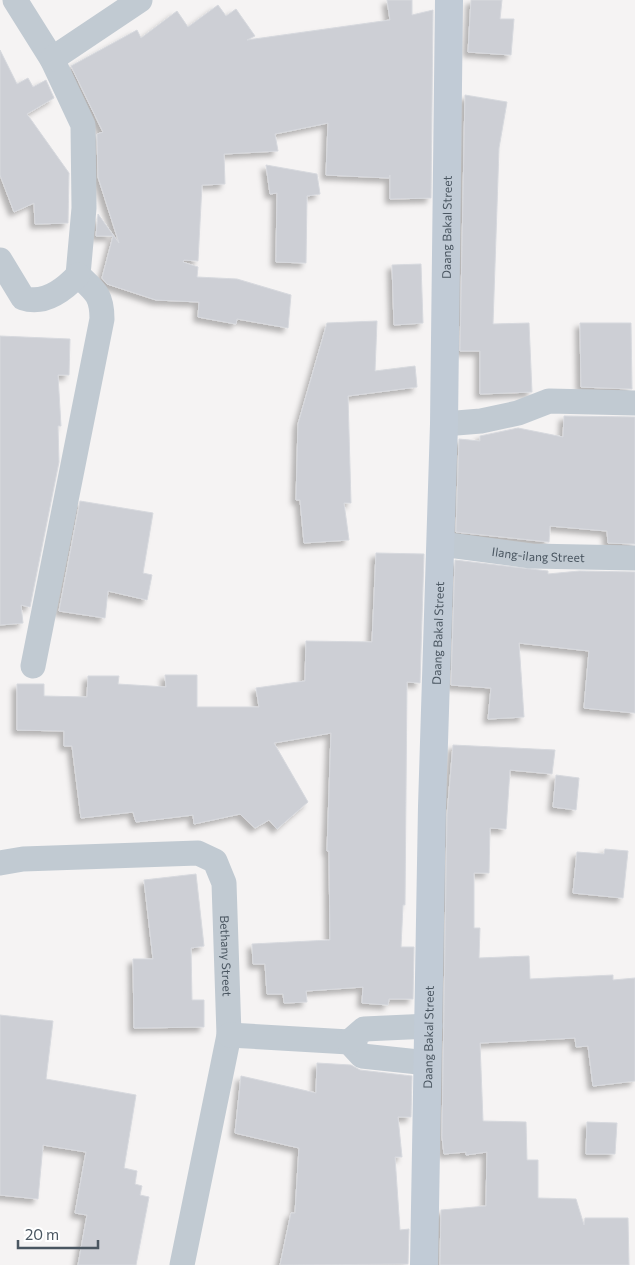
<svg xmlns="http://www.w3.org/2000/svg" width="635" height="1265" font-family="Commissioner,sans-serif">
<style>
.building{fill:#cdcfd5;stroke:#d7d9de;filter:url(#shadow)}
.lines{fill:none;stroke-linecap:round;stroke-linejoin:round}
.street{stroke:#c1cad2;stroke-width:25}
.secondary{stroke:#c1cbd6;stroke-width:28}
.labels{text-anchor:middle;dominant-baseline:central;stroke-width:4;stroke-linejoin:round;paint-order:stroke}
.street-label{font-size:12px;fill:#4a5661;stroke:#fff}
</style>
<defs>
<filter id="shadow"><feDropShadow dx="-4.5" dy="4.5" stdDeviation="2.5" flood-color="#0004"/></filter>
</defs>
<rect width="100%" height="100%" fill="#f5f3f3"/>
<g class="building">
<polygon points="387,0 412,0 412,15 433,10 431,198 390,199 390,175 389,178 326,175 328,123 275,134 278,151 224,154 225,184 202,185 198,261 184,260 183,262 198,267 197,277 237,279 291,295 288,328 237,319 236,324 198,317 199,302 156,300 107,284 102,278 113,236 96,236 98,214 119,243 98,177 97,134 103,132 71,66 137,30 141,38 177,11 188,27 218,5 226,16 236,9 255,36 247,40 390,20"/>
<polygon points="471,0 502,0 500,19 514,19 511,55 468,52"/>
<polygon points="0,50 17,84 28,78 33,87 46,80 54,98 27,114 69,173 68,223 35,224 34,203 14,212 0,175"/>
<polygon points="465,95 507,102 499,148 493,324 529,323 532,392 480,394 480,351 460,351"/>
<polygon points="266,165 317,174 320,194 307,196 306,263 276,262 277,193 270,194"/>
<polygon points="421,264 423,323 394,325 392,265"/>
<polygon points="377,321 375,371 415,366 417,387 348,396 351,503 344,503 349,540 304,543 300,500 296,500 298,424 327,323"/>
<polygon points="580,323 631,323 632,389 581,387"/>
<polygon points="0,336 70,339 69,375 58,375 61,426 58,426 59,462 30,607 21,605 23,623 0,625"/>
<polygon points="564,416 635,417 635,544 608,543 607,531 550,526 549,542 456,532 459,439 480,441 480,436 518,428 563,437"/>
<polygon points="80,501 153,513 143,573 152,575 147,600 108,591 105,618 59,611"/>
<polygon points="376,553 424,554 420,683 407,682 405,905 403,905 401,947 414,947 413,999 389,999 388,1005 362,1003 363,987 306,991 307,1002 284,1003 283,994 267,994 265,964 253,964 252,944 330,940 329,851 327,851 331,733 274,743 308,802 277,829 269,820 255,828 240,814 194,824 193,815 136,822 133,812 81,818 72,746 64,746 64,731 17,730 17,684 44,684 44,696 87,697 88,676 119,676 118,684 166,687 165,675 197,675 197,707 259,707 256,688 305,681 306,641 372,642"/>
<polygon points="455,560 548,571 548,574 579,571 635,572 635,713 584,708 589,651 519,643 524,717 488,719 491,688 451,685"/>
<polygon points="453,745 555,750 552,774 510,770 506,829 490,828 489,873 474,873 474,928 480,928 479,958 529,956 530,979 613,975 613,980 635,978 635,1081 593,1086 588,1046 576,1047 575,1038 480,1043 483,1121 526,1122 527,1160 538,1160 538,1198 576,1199 584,1225 585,1218 628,1218 629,1265 440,1265 441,1210 486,1206 487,1152 466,1155 466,1152 444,1154 442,1137 447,815"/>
<polygon points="556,775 579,778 576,810 553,807"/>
<polygon points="605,849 628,851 623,898 573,893 577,852 604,854"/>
<polygon points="196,874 204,946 191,948 192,1000 204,1000 204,1027 134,1028 133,959 153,959 144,880"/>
<polygon points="0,1015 53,1021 46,1079 136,1095 124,1168 137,1171 135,1184 142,1186 140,1195 149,1197 136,1265 78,1265 87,1215 75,1213 86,1152 43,1145 38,1199 0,1195"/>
<polygon points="317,1063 351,1065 360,1070 412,1076 411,1117 398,1117 402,1157 395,1157 400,1230 409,1229 408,1264 280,1265 291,1213 295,1213 299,1148 235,1133 241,1076 316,1093"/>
<polygon points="587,1122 617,1123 615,1154 586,1154"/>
</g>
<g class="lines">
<g class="street">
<path d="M15,0L52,59L83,125L84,208L78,275C95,291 102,295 102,319L33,666"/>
<polyline points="52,59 140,0"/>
<path d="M0,260L23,298C44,305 63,291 78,275"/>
<polyline points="444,424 481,421 518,413 549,401 635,403"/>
<path id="s1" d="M441,544L531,556L635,558"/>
<path id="s2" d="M0,863L23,859L198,853L215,861L224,883L229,1035L182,1265"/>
<polyline points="229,1035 349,1042 362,1056 428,1063"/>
<polyline points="349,1042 364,1029 430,1026"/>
</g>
<path class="secondary" id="s3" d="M424,1265L432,806L444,424L449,0"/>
</g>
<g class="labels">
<g class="street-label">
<text stroke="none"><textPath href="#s3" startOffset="1038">Daang Bakal Street</textPath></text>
<text stroke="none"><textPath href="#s1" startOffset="98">Ilang-ilang Street</textPath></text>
<text stroke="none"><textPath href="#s3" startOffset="632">Daang Bakal Street</textPath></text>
<text stroke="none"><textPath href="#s2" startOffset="314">Bethany Street</textPath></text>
<text stroke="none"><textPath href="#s3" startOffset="228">Daang Bakal Street</textPath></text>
</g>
</g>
<path d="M18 1240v8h80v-8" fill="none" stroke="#4a5661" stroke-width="2.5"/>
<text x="25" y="1240" font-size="15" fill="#4a5661" stroke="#ffffff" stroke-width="4" paint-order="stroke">20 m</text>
</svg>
